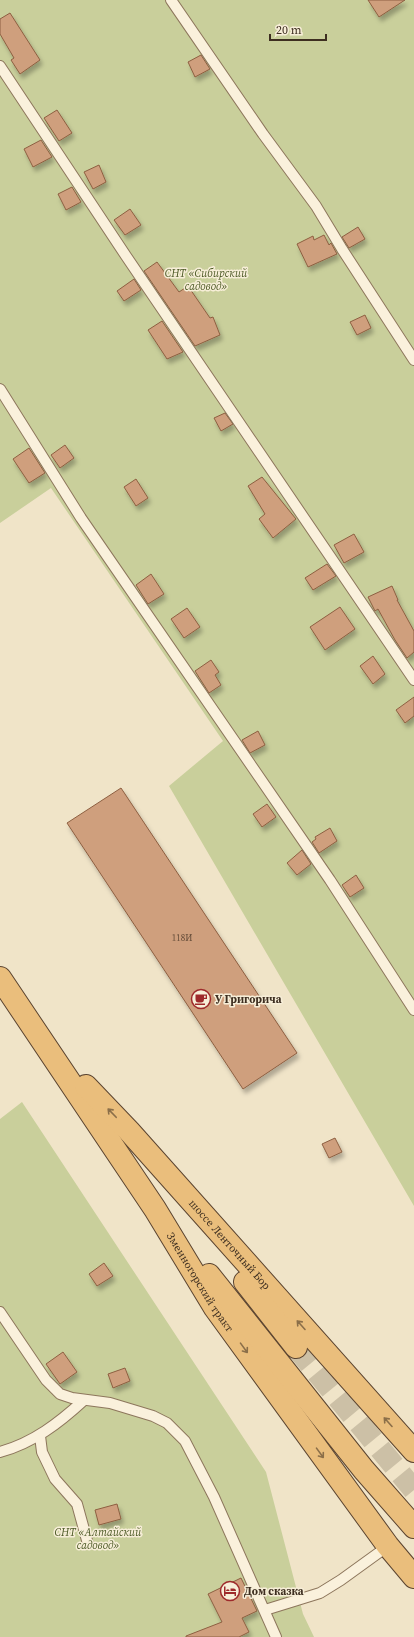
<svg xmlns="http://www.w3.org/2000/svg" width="414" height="1637" font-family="'Source Serif 4',serif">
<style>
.green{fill:#c9cf9b}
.building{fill:#cf9f7d;stroke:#8d5f41;filter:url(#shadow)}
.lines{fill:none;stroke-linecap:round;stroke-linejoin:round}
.trunk-tunnel{stroke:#ccc0a6;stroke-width:22;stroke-dasharray:22 11;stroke-linecap:butt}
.service-casing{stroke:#8d765c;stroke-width:12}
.trunk-casing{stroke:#5b4430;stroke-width:24}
.service{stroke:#faf1dc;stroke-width:10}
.trunk{stroke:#eabe7c;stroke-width:22}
.oneway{stroke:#8b6f49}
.labels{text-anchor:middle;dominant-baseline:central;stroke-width:3;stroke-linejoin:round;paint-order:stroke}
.number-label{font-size:9px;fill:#624a37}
.park-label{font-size:11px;font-style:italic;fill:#4d5a26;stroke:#f7eed8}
.poi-label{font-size:11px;font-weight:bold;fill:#3d2e20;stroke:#f7eed8;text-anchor:start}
.street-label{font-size:11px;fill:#3d2e20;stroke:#f7eed8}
</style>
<defs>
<filter id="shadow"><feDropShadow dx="2.5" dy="4.5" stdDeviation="2" flood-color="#0004"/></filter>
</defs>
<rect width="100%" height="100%" fill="#f0e4c8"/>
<g class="green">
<polygon points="0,0 414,0 414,1206 169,786 223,741 51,488 0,523"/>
<polygon points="22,1102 266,1472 303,1614 314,1637 0,1637 0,1119"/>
</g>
<g class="building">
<polygon points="368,0 405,0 379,17"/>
<polygon points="10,13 40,60 20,74 11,60 14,58 0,34 0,19"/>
<polygon points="201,55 210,69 195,77 188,62"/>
<polygon points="57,110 72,133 59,141 44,118"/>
<polygon points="41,140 52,157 33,167 24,149"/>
<polygon points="99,165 106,182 93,189 84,172"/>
<polygon points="72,187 81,202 66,210 58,194"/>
<polygon points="130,209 141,225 125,235 114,220"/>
<polygon points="358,227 365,239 349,248 342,237"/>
<polygon points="324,235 329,245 331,243 337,254 308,267 297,244 313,236 314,240"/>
<polygon points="157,262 179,292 188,286 210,318 213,317 220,335 195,346 144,271"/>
<polygon points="134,279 141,290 124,301 117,291"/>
<polygon points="365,315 371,328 357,335 350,322"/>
<polygon points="162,321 183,352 167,359 148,330"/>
<polygon points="225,413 233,424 221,431 214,418"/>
<polygon points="65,445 74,458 60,468 51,455"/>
<polygon points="29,448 45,473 29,483 13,459"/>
<polygon points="262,477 296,519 273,538 259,519 265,514 248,486"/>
<polygon points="136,479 148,498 136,506 124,487"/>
<polygon points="354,534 364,552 344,563 334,545"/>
<polygon points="327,564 336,576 313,590 305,578"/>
<polygon points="151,574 164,594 148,604 136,585"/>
<polygon points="392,586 398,600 397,600 414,631 414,652 407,658 395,640 378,609 375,611 368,597"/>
<polygon points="340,607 355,629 325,650 310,627"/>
<polygon points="187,608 200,627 184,638 171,619"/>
<polygon points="373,656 385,674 373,684 360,666"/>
<polygon points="211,660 219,672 215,675 221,685 209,693 195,671"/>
<polygon points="414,697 414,716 405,723 396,710"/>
<polygon points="258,731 265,745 250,753 242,740"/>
<polygon points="121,788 297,1053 243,1089 67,823"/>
<polygon points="267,804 276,817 262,827 253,814"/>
<polygon points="330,828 337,841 319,853 312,842 316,839 315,837"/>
<polygon points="302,850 311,864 297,875 287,863"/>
<polygon points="356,875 364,888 350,897 342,885"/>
<polygon points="335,1138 342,1152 329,1158 322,1144"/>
<polygon points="104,1263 113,1276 97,1286 89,1274"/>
<polygon points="63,1352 77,1372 60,1384 46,1364"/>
<polygon points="125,1368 130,1381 113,1388 108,1374"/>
<polygon points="117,1504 121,1519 99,1525 95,1510"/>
<polygon points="241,1578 257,1611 242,1618 249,1632 239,1637 186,1637 186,1636 222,1622 208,1594"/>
</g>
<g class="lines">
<polyline class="trunk-tunnel" points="296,1347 414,1490"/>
<defs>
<g id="service">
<polyline points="171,0 263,134 316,206 342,249 414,360"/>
<polyline points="0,66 126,256 414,680"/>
<polyline points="0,389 81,518 330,880 414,1010"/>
<polyline points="0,1312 46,1380 60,1394 72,1398 110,1403 153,1416 167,1423 185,1441 214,1497 276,1637"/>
<polyline points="40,1436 42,1452 55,1479 77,1504 88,1544"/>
<path d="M0,1452C33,1443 59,1423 84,1400"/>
<polyline points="265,1610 320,1593 341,1580 388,1546"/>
</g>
<g id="trunk">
<path id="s1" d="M0,978L155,1209L215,1308L388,1546L414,1577"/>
<path id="s2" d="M86,1086L129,1131L414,1451"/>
<polyline points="209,1275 364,1470 414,1527"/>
<polyline points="245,1282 296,1347"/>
</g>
</defs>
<use href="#service" class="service-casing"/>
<use href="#trunk" class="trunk-casing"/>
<use href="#service" class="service"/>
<use href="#trunk" class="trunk"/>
</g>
<defs><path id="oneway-shaft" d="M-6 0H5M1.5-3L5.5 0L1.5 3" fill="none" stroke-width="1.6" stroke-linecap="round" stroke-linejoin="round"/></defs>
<g class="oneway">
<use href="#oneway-shaft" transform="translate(112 1113) rotate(-134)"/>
<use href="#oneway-shaft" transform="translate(301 1325) rotate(-132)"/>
<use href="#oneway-shaft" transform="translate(244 1348) rotate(54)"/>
<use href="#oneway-shaft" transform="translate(388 1422) rotate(-132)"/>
<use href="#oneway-shaft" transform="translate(320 1453) rotate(54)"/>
</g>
<defs>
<symbol id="cafe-ring" viewBox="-11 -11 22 22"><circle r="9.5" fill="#f7eed8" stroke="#9e2a2b" stroke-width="1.5"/><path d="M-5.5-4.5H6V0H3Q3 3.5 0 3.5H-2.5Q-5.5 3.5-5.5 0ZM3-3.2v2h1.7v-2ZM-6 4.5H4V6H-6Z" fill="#9e2a2b"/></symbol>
<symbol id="hotel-ring" viewBox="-11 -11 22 22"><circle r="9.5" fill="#f7eed8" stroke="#9e2a2b" stroke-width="1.5"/><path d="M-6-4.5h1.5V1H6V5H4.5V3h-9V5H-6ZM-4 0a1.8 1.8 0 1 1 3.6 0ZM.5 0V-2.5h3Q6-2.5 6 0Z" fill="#9e2a2b"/></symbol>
</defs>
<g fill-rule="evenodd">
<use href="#cafe-ring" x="190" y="988" width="22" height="22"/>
<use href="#hotel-ring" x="219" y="1580" width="22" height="22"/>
</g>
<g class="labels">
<g class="number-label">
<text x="182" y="938">118И</text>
</g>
<g class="park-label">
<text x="206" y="273">СНТ «Сибирский<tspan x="206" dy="13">садовод»</tspan></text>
<text x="98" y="1532">СНТ «Алтайский<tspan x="98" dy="13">садовод»</tspan></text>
</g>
<g class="poi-label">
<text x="215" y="999">У Григорича</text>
<text x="244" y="1591">Дом сказка</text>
</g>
<g class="street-label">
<text stroke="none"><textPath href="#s2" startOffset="214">шоссе Ленточный Бор</textPath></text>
<text stroke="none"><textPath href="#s1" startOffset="364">Змеиногорский тракт</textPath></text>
</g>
</g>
<path d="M270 34v6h56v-6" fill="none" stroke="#3d2e20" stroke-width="2"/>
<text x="276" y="34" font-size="12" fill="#3d2e20" stroke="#f7eed8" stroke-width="3" paint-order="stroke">20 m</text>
</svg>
